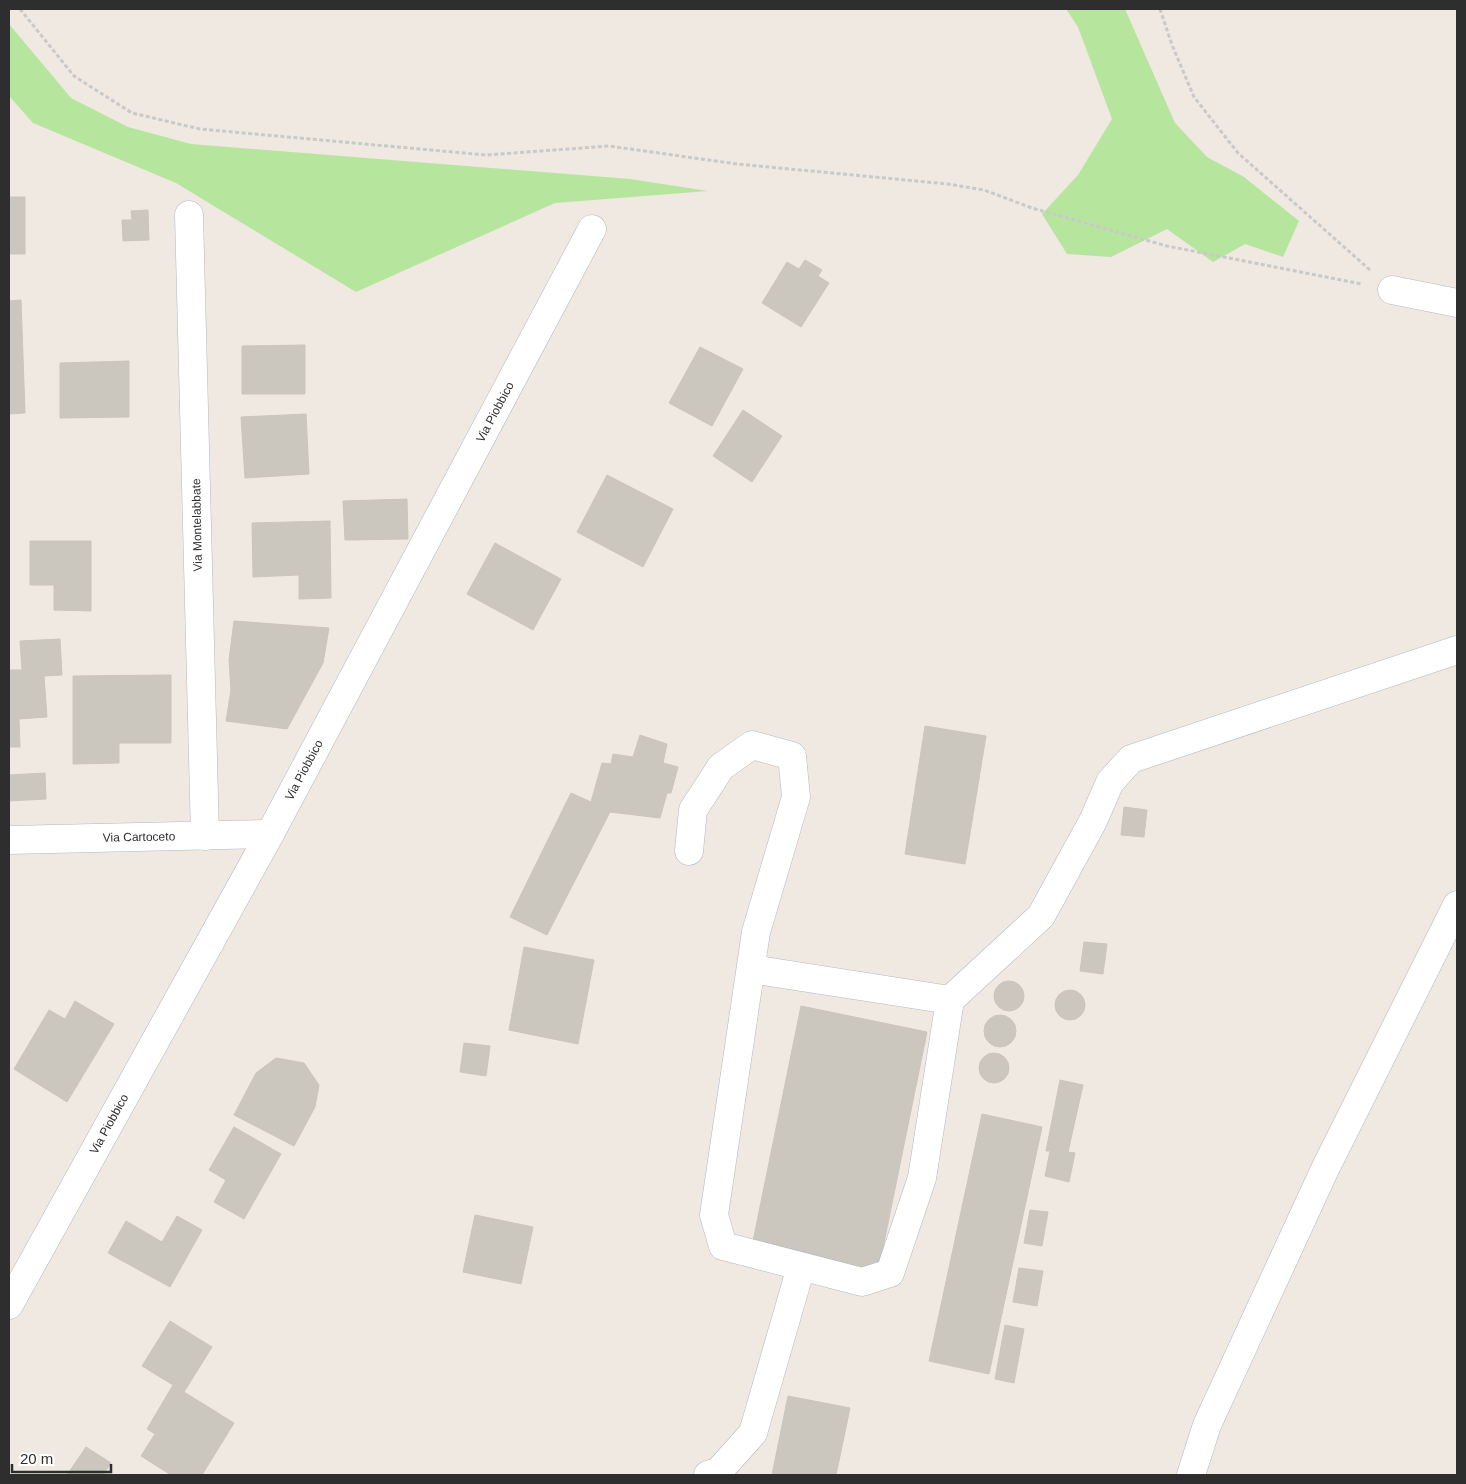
<svg xmlns="http://www.w3.org/2000/svg" width="1466" height="1484" font-family="Helvetica,sans-serif">
<style>
.green{fill:#b6e59e}
.building{fill:#cbc7bf;stroke:#cbc5ba}
.lines{fill:none;stroke-linecap:round;stroke-linejoin:round}
.minor-casing{stroke:#b4b7c1;stroke-width:29}
.path{stroke:#c9c9c9;stroke-width:3;stroke-dasharray:4 2.5;stroke-linecap:butt}
.minor{stroke:#fff;stroke-width:28}
.labels{text-anchor:middle;dominant-baseline:central;stroke-width:4.5;stroke-linejoin:round;paint-order:stroke}
.street-label{font-size:12px;fill:#2e2e2e;stroke:#fff}
</style>
<rect width="100%" height="100%" fill="#efe9e1"/>
<g class="green">
<polygon points="1066,9 1125,9 1175,123 1207,157 1244,177 1299,221 1283,257 1245,244 1213,262 1167,229 1111,257 1067,254 1042,214 1078,175 1112,119 1078,27"/>
<polygon points="9,24 71,98 128,127 191,144 630,179 708,191 555,203 356,292 176,183 33,123 9,96"/>
</g>
<g class="building">
<rect x="9" y="197" width="16" height="57"/>
<polygon points="148,210 149,240 123,241 122,220 132,220 131,211"/>
<polygon points="805,260 822,270 818,276 829,283 801,327 762,303 787,262 799,269"/>
<polygon points="21,300 25,413 9,414 9,301"/>
<polygon points="305,345 305,394 242,394 242,346"/>
<polygon points="700,347 743,369 712,426 669,403"/>
<polygon points="129,361 129,417 60,418 60,363"/>
<polygon points="743,410 782,436 752,482 713,456"/>
<polygon points="306,414 309,474 245,478 241,417"/>
<polygon points="607,475 673,509 643,567 577,532"/>
<polygon points="407,499 408,539 345,540 343,501"/>
<polygon points="330,521 331,598 299,599 299,575 253,577 252,523"/>
<polygon points="30,541 91,541 91,611 54,610 54,585 30,585"/>
<polygon points="495,543 561,579 533,630 467,594"/>
<polygon points="234,621 329,628 323,663 287,729 226,721 231,690 229,660"/>
<polygon points="60,639 62,675 44,676 47,717 19,719 20,747 9,747 9,670 22,670 20,641"/>
<polygon points="171,675 171,743 119,743 119,763 73,764 73,676"/>
<polygon points="925,726 986,736 965,864 905,854"/>
<polygon points="640,735 667,744 663,763 678,767 671,793 667,793 660,818 610,812 547,935 510,917 571,793 591,802 602,763 611,764 613,754 633,757"/>
<polygon points="45,773 46,799 9,801 9,775"/>
<polygon points="1124,807 1147,810 1144,837 1121,835"/>
<polygon points="1084,942 1107,944 1103,974 1080,971"/>
<polygon points="524,947 594,960 578,1044 509,1030"/>
<circle cx="1009" cy="996" r="15"/>
<circle cx="1070" cy="1005" r="15"/>
<polygon points="75,1001 114,1024 67,1102 14,1069 49,1010 65,1019"/>
<polygon points="801,1006 927,1032 878,1272 752,1246"/>
<circle cx="1000" cy="1031" r="16"/>
<polygon points="464,1043 490,1046 486,1076 460,1072"/>
<circle cx="994" cy="1068" r="15"/>
<polygon points="276,1058 304,1063 319,1085 315,1107 294,1146 234,1115 256,1073"/>
<polygon points="1060,1080 1083,1085 1068,1152 1075,1153 1069,1182 1045,1176 1050,1151 1046,1151"/>
<polygon points="982,1114 1042,1127 989,1374 929,1361"/>
<polygon points="234,1127 281,1154 244,1219 214,1202 226,1180 209,1170"/>
<polygon points="1030,1210 1048,1212 1042,1246 1024,1243"/>
<polygon points="475,1215 533,1227 521,1284 463,1272"/>
<polygon points="177,1216 202,1230 170,1287 108,1253 126,1221 162,1242"/>
<polygon points="1019,1268 1043,1271 1037,1306 1013,1302"/>
<polygon points="170,1321 212,1347 184,1392 234,1423 202,1475 171,1475 141,1456 155,1434 147,1429 173,1385 142,1366"/>
<polygon points="1005,1325 1024,1329 1014,1383 995,1379"/>
<polygon points="788,1396 850,1408 836,1475 772,1475"/>
<polygon points="86,1447 111,1463 103,1475 67,1475"/>
</g>
<g class="lines">
<defs>
<g id="minor">
<polyline points="189,215 205,836"/>
<polyline points="1392,290 1457,303"/>
<polyline points="9,840 270,834"/>
<polyline points="689,851 693,810 721,767 752,745 792,756 796,797 756,932 714,1215 723,1246 862,1282 890,1273 922,1178 950,1000 1041,916 1093,821 1110,782 1131,759 1457,650"/>
<polyline points="751,969 950,1000"/>
<polyline points="9,1305 270,834 592,229"/>
<polyline points="708,1475 718,1472 753,1433 801,1267"/>
<polyline points="1191,1475 1207,1425 1325,1169 1457,905"/>
</g>
</defs>
<use href="#minor" class="minor-casing"/>
<g class="path">
<polyline points="20,9 74,76 132,113 200,129 486,155 609,146 737,164 948,184 984,190 1032,208 1167,246 1362,284"/>
<polyline points="1160,9 1172,45 1194,97 1238,153 1370,270"/>
</g>
<use href="#minor" class="minor"/>
</g>
<g class="labels">
<g class="street-label">
<text transform="translate(495 412) rotate(-62)">Via Piobbico</text>
<text transform="translate(197 525) rotate(-91)">Via Montelabbate</text>
<text transform="translate(304 770) rotate(-62)">Via Piobbico</text>
<text transform="translate(139 837) rotate(-1)">Via Cartoceto</text>
<text transform="translate(109 1124) rotate(-61)">Via Piobbico</text>
</g>
</g>
<rect width="1466" height="1484" fill="none" stroke="#2e2e2e" stroke-width="20"/>
<path d="M12 1464v8h99v-8" fill="none" stroke="#2e2e2e" stroke-width="2.5"/>
<text x="20" y="1464" font-size="15" fill="#2e2e2e" stroke="#ffffff" stroke-width="4" paint-order="stroke">20 m</text>
</svg>
